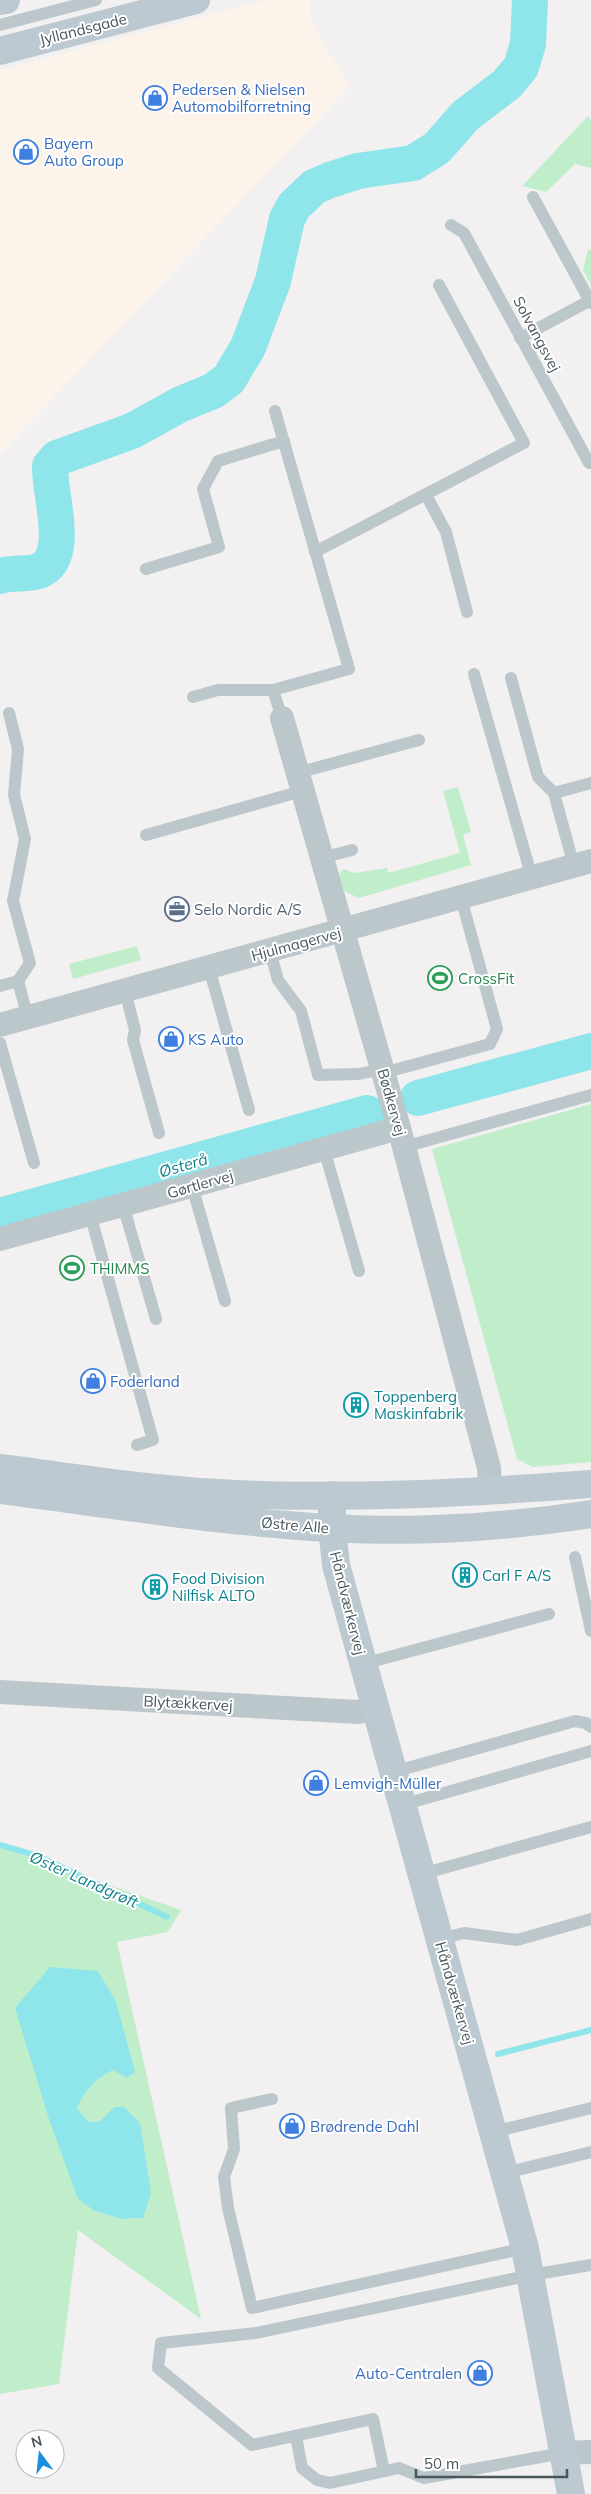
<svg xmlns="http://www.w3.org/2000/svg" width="591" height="2494" font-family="Mulish,sans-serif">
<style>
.commercial{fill:#fcf4eb}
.green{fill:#c0eecb;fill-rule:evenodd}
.water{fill:#8ee5ea}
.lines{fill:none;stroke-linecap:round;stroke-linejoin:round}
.stream{stroke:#8ee5ea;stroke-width:6}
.river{stroke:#8ee5ea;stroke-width:36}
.lane{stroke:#bcc7cc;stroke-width:12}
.street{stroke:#bcc7cc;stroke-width:24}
.secondary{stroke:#bcc9d1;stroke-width:28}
.labels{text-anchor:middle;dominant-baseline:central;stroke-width:4;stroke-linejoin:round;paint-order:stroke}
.street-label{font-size:15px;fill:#48565d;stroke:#fff}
.shop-label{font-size:15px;fill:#366cbe;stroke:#fff;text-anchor:start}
.service-label{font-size:15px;fill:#4e5e75;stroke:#fff;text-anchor:start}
.leisure-label{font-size:15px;fill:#27864d;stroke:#fff;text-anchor:start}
.culture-label{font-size:15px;fill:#0d838f;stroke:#fff;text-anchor:start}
.water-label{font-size:16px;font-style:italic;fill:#10838b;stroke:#fff}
</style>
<rect width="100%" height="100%" fill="#f2f0f0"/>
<polygon class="commercial" points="266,0 309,0 312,20 322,42 350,86 0,454 0,70"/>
<g class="green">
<polygon points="588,116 591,121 591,168 575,164 546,192 522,186"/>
<polygon points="588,250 591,250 591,284 583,270"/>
<polygon points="458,787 471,832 463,835 471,865 359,898 344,891 339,874 344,869 354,873 387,868 388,873 460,853 443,791"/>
<polygon points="137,946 141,960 73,979 69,964"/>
<polygon points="591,1104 591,1462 533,1467 517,1459 432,1149"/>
<path d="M0,1847L181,1910L168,1932L117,1942L201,2319L78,2230L59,2384L0,2394ZM50,1967L113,2070C95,2079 85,2090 77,2108L88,2122L100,2121L114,2107L143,2218L122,2219L95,2211Z"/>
</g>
<path class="water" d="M50,1967L98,1971L116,2002L135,2072L127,2078L113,2070C95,2079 85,2090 77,2108L88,2122L100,2121L114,2107H124L140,2123L151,2193L143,2218L122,2219L95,2211L78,2199L49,2119L15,2008Z"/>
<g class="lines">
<g class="stream">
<polyline points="0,1845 38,1856 167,1917"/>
<polyline points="498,2054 591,2030"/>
</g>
<g class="river">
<path d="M0,576C12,572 27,575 39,571C72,557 49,495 50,466L57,458L132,431L181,404L213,391L229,379L248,347L273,281L287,219L294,206L314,187L330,180L358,171L413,163L437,148L465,116L507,84L521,67L528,44L530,0"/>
<polyline points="418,1098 591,1051"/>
<polyline points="0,1216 367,1113"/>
</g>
<g class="lane">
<polyline points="0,25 96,0"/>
<polyline points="533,197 591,303"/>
<polyline points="451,225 464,233 589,463"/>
<polyline points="520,338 589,301"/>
<polyline points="275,411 349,669 273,690 282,718"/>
<polyline points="426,495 446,532 467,612"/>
<polyline points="315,552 524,443 439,285"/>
<polyline points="146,569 219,547 203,489 218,461 284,441"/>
<polyline points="474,674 532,878"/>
<polyline points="511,678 538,777 554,793 574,866"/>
<polyline points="193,697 218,690 273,690"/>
<polyline points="9,713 18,749 14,795 25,839 13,901 30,963 18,981 28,1018"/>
<polyline points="297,773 419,740"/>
<polyline points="554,793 591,783"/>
<polyline points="146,835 302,791"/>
<polyline points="321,858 352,850"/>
<polyline points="270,951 278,980 301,1011 318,1075 359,1074 382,1069"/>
<polyline points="209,968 249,1110"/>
<polyline points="0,986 18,981"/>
<polyline points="125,991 135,1030 133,1040 159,1133"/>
<polyline points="0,1043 34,1163"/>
<polyline points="383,1073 490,1044 497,1029 461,898"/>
<polyline points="404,1147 591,1095"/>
<polyline points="324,1149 359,1271"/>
<polyline points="192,1186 225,1301"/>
<polyline points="123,1205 156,1319"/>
<polyline points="90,1214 153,1440 137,1445"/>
<polyline points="575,1557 591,1631"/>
<polyline points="363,1664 549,1614"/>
<polyline points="393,1772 575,1721 586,1723 591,1727"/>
<polyline points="402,1805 591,1751"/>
<polyline points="422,1874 591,1827"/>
<polyline points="440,1939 464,1933 517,1940 591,1919"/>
<polyline points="272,2099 231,2108 234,2149 224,2177 228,2208 252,2308 525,2248"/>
<polyline points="493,2132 591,2108"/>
<polyline points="505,2173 591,2152"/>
<polyline points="296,2436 302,2468 317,2480 330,2483 399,2468 424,2478 563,2453"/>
<polyline points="384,2471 373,2419 252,2445 158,2368 161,2343 256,2333 531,2275 591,2265"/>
</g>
<g class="street">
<polyline points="282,718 399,1128 489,1468 490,1489"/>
<polyline points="0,1025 591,861"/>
<polyline points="0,1239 399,1128"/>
<polyline points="0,1692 358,1712 375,1708"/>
<polyline points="563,2453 591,2452"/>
</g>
<g class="secondary">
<polyline points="0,1 6,0"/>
<polyline points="0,51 196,0"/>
<path d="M0,1468C72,1477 145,1489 218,1493C341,1500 467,1493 591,1484"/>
<path d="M0,1490C110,1504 220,1522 331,1528C415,1533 507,1527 591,1514"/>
<polyline points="332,1495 332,1528 336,1565 525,2248 571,2494"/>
</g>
</g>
<defs>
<symbol id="shop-ring" viewBox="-11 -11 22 22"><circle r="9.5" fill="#fff" stroke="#3f7fe0" stroke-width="1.5"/><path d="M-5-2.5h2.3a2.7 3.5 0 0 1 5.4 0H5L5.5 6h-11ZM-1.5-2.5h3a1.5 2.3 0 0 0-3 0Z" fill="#3f7fe0"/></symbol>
<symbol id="office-ring" viewBox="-11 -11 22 22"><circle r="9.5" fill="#fff" stroke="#5c6f8a" stroke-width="1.5"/><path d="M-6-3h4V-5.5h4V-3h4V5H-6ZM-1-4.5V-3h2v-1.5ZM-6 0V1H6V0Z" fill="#5c6f8a"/></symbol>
<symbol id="stadium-ring" viewBox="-11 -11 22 22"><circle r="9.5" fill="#fff" stroke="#2e9e5b" stroke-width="1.5"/><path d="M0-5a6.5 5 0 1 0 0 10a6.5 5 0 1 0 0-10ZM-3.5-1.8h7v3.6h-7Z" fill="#2e9e5b"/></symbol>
<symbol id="building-ring" viewBox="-11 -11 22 22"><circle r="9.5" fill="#fff" stroke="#0f9aa8" stroke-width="1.5"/><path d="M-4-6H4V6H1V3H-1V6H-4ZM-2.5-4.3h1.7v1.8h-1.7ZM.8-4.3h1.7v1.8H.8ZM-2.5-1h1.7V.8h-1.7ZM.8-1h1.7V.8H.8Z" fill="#0f9aa8"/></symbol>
</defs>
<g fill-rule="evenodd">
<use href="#shop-ring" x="141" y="84" width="28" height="28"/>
<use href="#shop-ring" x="12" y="138" width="28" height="28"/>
<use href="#office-ring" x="163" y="895" width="28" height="28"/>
<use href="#stadium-ring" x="426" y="964" width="28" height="28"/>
<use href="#shop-ring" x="157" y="1025" width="28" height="28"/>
<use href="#stadium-ring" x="58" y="1254" width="28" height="28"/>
<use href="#shop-ring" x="79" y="1367" width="28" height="28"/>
<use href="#building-ring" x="342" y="1391" width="28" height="28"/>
<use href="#building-ring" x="451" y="1561" width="28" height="28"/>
<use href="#building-ring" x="141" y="1573" width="28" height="28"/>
<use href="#shop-ring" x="302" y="1769" width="28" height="28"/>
<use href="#shop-ring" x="278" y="2112" width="28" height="28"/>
<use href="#shop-ring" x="466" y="2359" width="28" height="28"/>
</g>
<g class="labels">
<g class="street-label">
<text transform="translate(83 29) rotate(-14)">Jyllandsgade</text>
<text transform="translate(537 334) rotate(62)">Solvangsvej</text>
<text transform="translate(296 944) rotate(-15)">Hjulmagervej</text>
<text transform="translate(392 1102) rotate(74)">Bødkervej</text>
<text transform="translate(200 1184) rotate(-16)">Gørtlervej</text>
<text transform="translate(295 1525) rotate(5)">Østre Alle</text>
<text transform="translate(348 1603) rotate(76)">Håndværkervej</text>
<text transform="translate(188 1703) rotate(3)">Blytækkervej</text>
<text transform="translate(455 1993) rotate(74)">Håndværkervej</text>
</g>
<g class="shop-label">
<text x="172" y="89">Pedersen &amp; Nielsen<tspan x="172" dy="17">Automobilforretning</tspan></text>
<text x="44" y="143">Bayern<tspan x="44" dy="17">Auto Group</tspan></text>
<text x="188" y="1039">KS Auto</text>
<text x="110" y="1381">Foderland</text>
<text x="334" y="1783">Lemvigh-Müller</text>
<text x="310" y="2126">Brødrende Dahl</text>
<text x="462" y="2373" text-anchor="end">Auto-Centralen</text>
</g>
<g class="service-label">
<text x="194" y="909">Selo Nordic A/S</text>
</g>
<g class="leisure-label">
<text x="458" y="978">CrossFit</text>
<text x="90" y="1268">THIMMS</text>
</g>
<g class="culture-label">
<text x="374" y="1396">Toppenberg<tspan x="374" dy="17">Maskinfabrik</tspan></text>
<text x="482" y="1575">Carl F A/S</text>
<text x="172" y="1578">Food Division<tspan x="172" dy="17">Nilfisk ALTO</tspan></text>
</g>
<g class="water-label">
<text transform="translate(183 1165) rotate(-16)">Østerå</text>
<text transform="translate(84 1879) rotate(24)">Øster Landgrøft</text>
</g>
</g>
<g transform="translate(40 2454) rotate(345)"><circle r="24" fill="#ffffff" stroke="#b6bbbe"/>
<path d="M0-4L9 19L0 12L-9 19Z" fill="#1d8fdf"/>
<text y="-8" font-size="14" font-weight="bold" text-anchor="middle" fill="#48565d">N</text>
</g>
<path d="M416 2469v8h151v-8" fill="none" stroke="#48565d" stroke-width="2.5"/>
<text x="424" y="2469" font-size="15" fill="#48565d" stroke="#ffffff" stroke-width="4" paint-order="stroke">50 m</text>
</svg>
